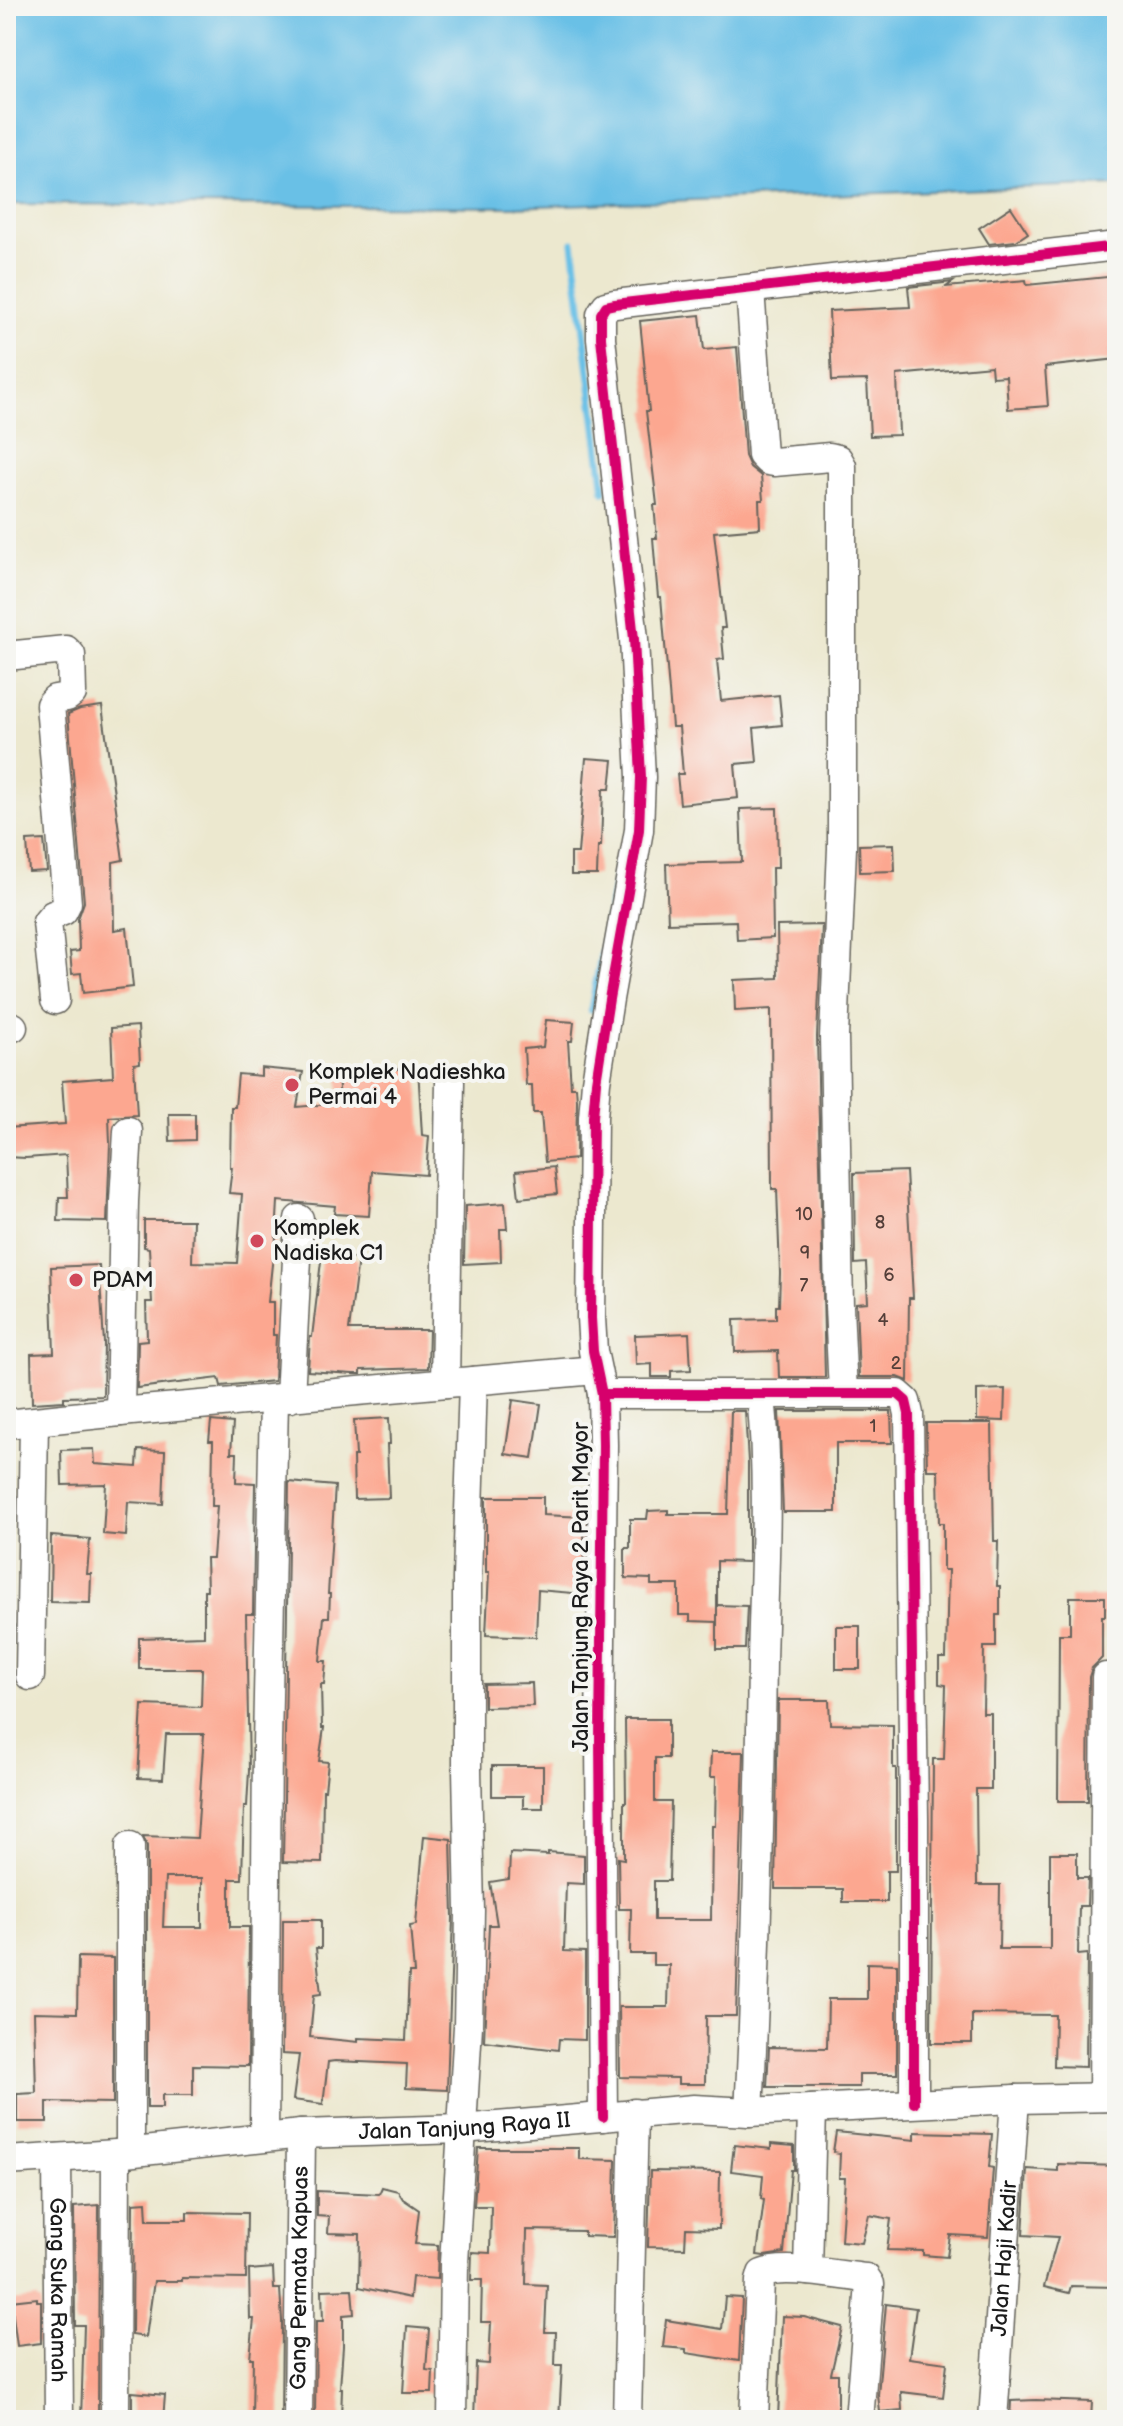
<svg xmlns="http://www.w3.org/2000/svg" width="1123" height="2426" font-family="'Balsamiq Sans',sans-serif">
<style>
.water{fill:#69c0e6;stroke:#426e81;stroke-width:2}
.lines{fill:none;stroke-linecap:round;stroke-linejoin:round}
.stream{stroke:#69c0e6;stroke-width:7}
.building{fill:#fca790;fill-rule:evenodd}
.minor-casing{stroke:#65635b;stroke-width:31}
.minor{stroke:#fff;stroke-width:28}
.cycleway-casing{stroke:#f6f6f2;stroke-width:15}
.cycleway{stroke:#d6006c;stroke-width:10}
.poi-dot{fill:#d1495b;stroke:#f6f6f2;stroke-width:3}
.labels{text-anchor:middle;dominant-baseline:central;stroke-width:8;stroke-linejoin:round;paint-order:stroke}
.number-label{font-size:18px;fill:#543f39}
.poi-label{font-size:22px;fill:#1c1c1c;stroke:#f6f6f2;text-anchor:start}
.street-label{font-size:22px;fill:#1c1c1c;stroke:#f6f6f2}
</style>
<rect width="100%" height="100%" fill="#f6f6f2"/>
<filter id="ink" filterUnits="userSpaceOnUse"><feTurbulence type="fractalNoise" baseFrequency=".0125" numOctaves="2"/><feDisplacementMap in="SourceGraphic" scale="16" xChannelSelector="R" yChannelSelector="G"/><feConvolveMatrix kernelMatrix="1 2 1 2 8 2 1 2 1" color-interpolation-filters="sRGB"/></filter>
<filter id="wash" filterUnits="userSpaceOnUse"><feTurbulence type="fractalNoise" baseFrequency=".006" numOctaves="4" result="noise"/><feDisplacementMap in="SourceGraphic" scale="32" xChannelSelector="R" yChannelSelector="G"/><feGaussianBlur stdDeviation="1.8" result="paint"/><feColorMatrix in="noise" values="0 0 0 0 0 0 0 0 0 0 0 0 0 0 0 0 0 1.4 0 .05"/><feComposite in="paint" operator="in"/></filter>
<g filter="url(#wash)">
<rect width="100%" height="100%" fill="#ece8cf"/>
<polygon class="water" points="6,6 1117,6 1117,184 512,207 6,204"/>
<g class="lines">
<g class="stream">
<polyline points="573,243 604,491"/>
<polyline points="591,1010 619,860"/>
</g>
</g>
<g id="blocks">
<g class="building">
<polygon points="1011,207 1028,233 1016,241 989,244 979,228"/>
<polygon points="1117,276 1117,359 1045,367 1048,406 1008,409 1006,376 992,377 991,366 897,375 899,435 870,436 867,380 832,381 829,311 910,307 908,287 953,282 946,287 1026,280 1027,285"/>
<polygon points="700,315 704,350 737,347 745,456 750,467 761,476 763,500 759,500 760,528 714,532 725,628 721,628 724,659 717,660 721,701 779,695 782,725 754,728 757,762 735,764 738,798 680,804 677,774 683,774 679,727 672,727 661,597 658,597 656,575 653,538 657,538 654,505 657,505 646,411 649,411 640,321"/>
<polygon points="102,706 123,860 113,862 114,930 127,928 133,987 83,993 81,973 72,974 70,952 79,951 78,919 84,902 68,714 80,709"/>
<polygon points="586,758 613,760 610,789 603,789 601,846 598,846 597,875 571,875 571,853 578,853"/>
<polygon points="777,808 778,868 772,868 773,938 737,940 736,921 668,923 666,864 742,862 740,809"/>
<polygon points="44,840 47,871 29,872 27,841"/>
<polygon points="894,844 895,871 860,872 859,845"/>
<polygon points="822,925 817,1037 825,1377 779,1377 778,1351 735,1352 734,1320 776,1319 776,1306 779,1306 780,1273 777,1189 772,1189 771,1009 735,1011 734,980 778,978 777,926"/>
<polygon points="546,1020 574,1022 572,1041 568,1041 571,1087 576,1087 577,1100 576,1159 545,1162 541,1113 533,1113 532,1085 526,1085 524,1049 543,1047"/>
<polygon points="138,1026 140,1063 134,1064 137,1115 109,1117 110,1143 107,1222 58,1221 59,1197 68,1197 66,1155 26,1158 6,1157 6,1128 65,1124 62,1081 113,1077 111,1028"/>
<polygon points="418,1067 422,1135 429,1136 426,1175 372,1171 369,1216 334,1214 335,1206 278,1201 275,1255 273,1255 268,1302 273,1302 273,1335 276,1335 274,1381 221,1386 219,1378 137,1388 138,1341 147,1340 146,1302 152,1302 149,1248 144,1247 144,1220 193,1220 192,1262 237,1263 242,1194 229,1193 232,1167 230,1167 231,1107 235,1107 238,1074 261,1076 261,1068 303,1072 297,1107 340,1103 338,1074"/>
<polygon points="169,1114 195,1114 195,1140 170,1141"/>
<polygon points="554,1167 557,1194 519,1198 516,1171"/>
<polygon points="906,1171 913,1298 909,1298 908,1381 898,1377 859,1377 856,1303 868,1302 866,1263 855,1264 854,1173"/>
<polygon points="505,1203 507,1229 500,1229 501,1262 464,1264 465,1206"/>
<polygon points="322,1253 358,1259 349,1330 429,1330 428,1368 361,1370 361,1374 353,1374 308,1371 310,1337 312,1337"/>
<polygon points="99,1265 104,1343 103,1396 64,1397 64,1401 32,1403 31,1354 54,1353 51,1267"/>
<polygon points="689,1333 691,1370 671,1371 671,1377 652,1377 652,1364 636,1365 635,1335"/>
<polygon points="1005,1389 1004,1421 977,1420 977,1390"/>
<polygon points="513,1400 541,1404 533,1458 505,1454"/>
<polygon points="731,1411 745,1411 748,1462 748,1562 717,1561 717,1622 690,1621 690,1615 679,1615 679,1585 651,1585 651,1579 625,1578 625,1548 630,1548 630,1519 647,1519 648,1511 668,1510 668,1514 728,1514"/>
<polygon points="779,1411 891,1411 892,1443 836,1443 836,1512 783,1512"/>
<polygon points="389,1418 390,1444 387,1444 389,1498 354,1499 353,1456 356,1456 354,1420"/>
<path d="M211,1421L233,1423L231,1453H237L236,1482L255,1483L253,1614H246L249,1771L247,1806H244L242,1879H230V1927H249L248,2066L193,2065V2095H162V2108H147V1846L143,1836L197,1838L204,1734H166L163,1779L138,1778L142,1705L201,1707L202,1669H139V1638L204,1636V1590H207L206,1558H213L217,1506H212L213,1441H209ZM165,1878H202V1927H163Z"/>
<polygon points="926,1423 992,1423 994,1541 998,1541 997,1586 1000,1586 1000,1615 996,1615 996,1647 984,1647 983,1713 991,1713 991,1789 976,1789 977,1885 1000,1885 999,1949 1050,1949 1050,1853 1077,1853 1077,1878 1088,1878 1087,1906 1079,1906 1078,1955 1087,1954 1086,2067 1054,2066 1055,2015 972,2014 972,2043 931,2043 933,1759 944,1759 946,1685 939,1684 939,1658 946,1658 948,1570 943,1570 943,1523 939,1523 938,1470 927,1470"/>
<polygon points="94,1449 95,1464 137,1467 138,1450 165,1451 163,1504 128,1502 126,1536 103,1534 106,1484 62,1485 61,1450"/>
<polygon points="289,1482 335,1486 328,1594 330,1594 329,1617 324,1617 320,1661 326,1661 324,1684 321,1684 322,1728 324,1728 319,1761 328,1762 325,1790 323,1790 322,1863 283,1862"/>
<polygon points="486,1497 543,1497 543,1515 585,1517 583,1567 585,1567 584,1594 538,1590 536,1637 486,1635 489,1572 486,1572"/>
<polygon points="51,1536 90,1539 87,1574 91,1574 90,1603 50,1602"/>
<polygon points="1070,1597 1105,1597 1105,1616 1102,1616 1102,1658 1092,1668 1089,1677 1088,1801 1058,1801 1059,1634 1070,1634"/>
<polygon points="717,1605 747,1606 745,1649 717,1649"/>
<rect x="836" y="1626" width="24" height="43"/>
<polygon points="532,1683 533,1706 484,1707 484,1684"/>
<polygon points="778,1700 829,1700 830,1724 893,1725 893,1768 896,1768 896,1871 887,1871 887,1902 843,1902 843,1889 775,1889"/>
<polygon points="625,1719 668,1719 668,1758 655,1758 655,1802 671,1802 669,1881 654,1881 654,1920 711,1920 712,1826 715,1826 716,1777 710,1777 711,1752 744,1752 736,2016 706,2016 705,2084 678,2084 678,2078 620,2077 619,2007 668,2007 669,1965 653,1965 653,1954 630,1954 631,1909 619,1909 618,1858 624,1859 624,1802 626,1802"/>
<polygon points="492,1766 543,1766 543,1808 523,1808 523,1796 492,1796"/>
<polygon points="424,1836 451,1839 453,1918 447,2090 406,2088 407,2064 335,2061 328,2062 323,2104 293,2100 299,2055 282,2054 283,1920 321,1920 321,1948 316,1948 321,1994 314,1995 310,2037 358,2042 358,2038 406,2040 409,1973 414,1973 410,1926 416,1925"/>
<polygon points="548,1852 584,1855 584,1884 566,1883 564,1951 585,1952 585,2040 559,2039 558,2050 484,2041 489,1925 497,1925 490,1882 509,1879 510,1853 548,1855"/>
<polygon points="78,1957 113,1958 113,2103 47,2102 47,2122 17,2122 17,2094 36,2093 34,2012 77,2013"/>
<polygon points="867,1963 897,1964 897,2074 859,2074 859,2087 767,2087 769,2047 827,2048 828,1999 867,1999"/>
<polygon points="836,2132 915,2140 915,2132 992,2134 989,2167 993,2168 988,2237 950,2235 947,2257 923,2255 923,2251 887,2250 891,2219 869,2215 862,2243 841,2241 845,2178 839,2178 840,2153 833,2152"/>
<polygon points="771,2144 794,2146 794,2170 791,2170 784,2253 764,2256 757,2255 764,2200 761,2199 763,2175 731,2171 734,2145 771,2149"/>
<polygon points="478,2148 579,2148 579,2159 616,2160 614,2237 584,2236 584,2231 527,2230 526,2284 547,2285 545,2332 556,2332 555,2365 562,2365 559,2420 474,2420 476,2363 489,2364 491,2322 481,2322 482,2280 471,2280 472,2252 490,2253 491,2206 474,2206"/>
<polygon points="1058,2164 1117,2166 1117,2287 1071,2286 1069,2293 1044,2287 1058,2237 1023,2235 1027,2169 1058,2171"/>
<polygon points="650,2171 720,2172 719,2229 686,2228 685,2248 648,2247"/>
<polygon points="382,2187 398,2191 403,2199 419,2210 415,2244 438,2245 437,2279 412,2277 410,2298 359,2287 360,2234 328,2233 329,2217 317,2216 317,2191 379,2194"/>
<polygon points="146,2202 147,2220 187,2220 187,2212 247,2213 246,2279 182,2278 182,2281 154,2281 146,2337 132,2335 133,2203"/>
<polygon points="99,2205 98,2420 81,2420 84,2325 75,2325 74,2207"/>
<polygon points="273,2268 274,2289 280,2289 282,2321 281,2420 252,2420 253,2358 250,2358 254,2319 250,2319 249,2270"/>
<polygon points="352,2289 354,2314 343,2315 343,2346 340,2388 342,2388 341,2420 315,2420 316,2321 323,2321 322,2290"/>
<polygon points="725,2297 742,2298 739,2361 686,2353 686,2349 663,2347 666,2320 722,2329"/>
<polygon points="37,2298 37,2301 41,2301 41,2343 17,2346 11,2301"/>
<polygon points="886,2304 916,2308 909,2358 947,2363 943,2397 901,2392 902,2410 880,2412 878,2395"/>
<polygon points="782,2316 804,2317 842,2327 831,2374 838,2374 838,2420 778,2420"/>
<polygon points="407,2327 429,2329 426,2370 433,2371 432,2393 403,2393"/>
<polygon points="132,2392 165,2395 163,2420 132,2418"/>
<polygon points="1036,2400 1092,2402 1091,2420 1010,2420 1011,2401"/>
</g>
</g>
</g>
<g filter="url(#ink)">
<use href="#blocks" fill-opacity="0" stroke="#65635b" stroke-width="2"/>
<g class="lines">
<defs>
<g id="minor">
<polyline points="750,289 762,455 768,461 774,462 830,457 838,459 842,466 842,848 834,1037 839,1306 843,1393"/>
<polyline points="6,656 66,650 71,655 72,693 67,697 55,699 50,705 67,903 63,911 53,915 47,922 55,1000"/>
<polyline points="6,1027 13,1027"/>
<polyline points="445,1383 450,1082"/>
<polyline points="602,1394 593,1351 591,1318 593,1117 596,1082 609,999 639,830 641,777 634,639 601,338 601,314 606,306 615,304 1117,246"/>
<polyline points="290,1398 299,1219"/>
<polyline points="120,1412 124,1201 128,1131"/>
<polyline points="6,1424 120,1412 596,1370"/>
<polyline points="30,1676 34,1422"/>
<polyline points="1103,2097 1106,1677"/>
<path d="M749,2112C757,1962 760,1812 762,1662C764,1573 770,1484 761,1395"/>
<polyline points="603,2117 600,1739 603,1445 602,1394 898,1394 906,1401 909,1414 914,1819 914,2103"/>
<polyline points="264,2137 267,1745 274,1400"/>
<polyline points="130,2152 130,1846"/>
<path id="s1" d="M57,2158L59,2420"/>
<path id="s2" d="M6,2161L116,2154L301,2134L462,2129L694,2109L749,2112L1015,2099L1117,2097"/>
<polyline points="808,2271 812,2109"/>
<polyline points="115,2420 116,2154"/>
<path id="s3" d="M298,2420L301,2134"/>
<polyline points="452,2420 454,2263 468,2026 470,1911 467,1769 467,1578 473,1381"/>
<polyline points="627,2420 634,2113"/>
<path d="M754,2420L760,2281L762,2274C783,2264 841,2276 866,2278L870,2284L859,2420"/>
<path id="s4" d="M993,2420L1015,2099"/>
</g>
</defs>
<use href="#minor" class="minor-casing"/>
<use href="#minor" class="minor"/>
<defs>
<g id="cycleway">
<polyline points="602,1394 593,1351 591,1318 593,1117 596,1082 609,999 639,830 641,777 634,639 601,338 601,314 606,306 615,304 1117,246"/>
<polyline points="603,2117 600,1739 603,1445 602,1394 898,1394 906,1401 909,1414 914,1819 914,2103"/>
</g>
</defs>
<use href="#cycleway" class="cycleway-casing"/>
<use href="#cycleway" class="cycleway"/>
</g>
</g>
<g class="poi-dot">
<circle cx="292" cy="1085" r="8"/>
<circle cx="257" cy="1241" r="8"/>
<circle cx="76" cy="1280" r="8"/>
</g>
<g class="labels">
<g class="number-label">
<text x="804" y="1214">10</text>
<text x="880" y="1222">8</text>
<text x="805" y="1253">9</text>
<text x="889" y="1275">6</text>
<text x="804" y="1285">7</text>
<text x="883" y="1320">4</text>
<text x="896" y="1363">2</text>
<text x="873" y="1426">1</text>
</g>
<g class="poi-label">
<text x="308" y="1072">Komplek Nadieshka<tspan x="308" dy="25">Permai 4</tspan></text>
<text x="273" y="1228">Komplek<tspan x="273" dy="25">Nadiska C1</tspan></text>
<text x="92" y="1280">PDAM</text>
</g>
<g class="street-label">
<text transform="translate(581 1587) rotate(-90)">Jalan Tanjung Raya 2 Parit Mayor</text>
<text stroke="none"><textPath href="#s2" startOffset="460">Jalan Tanjung Raya II</textPath></text>
<text stroke="none"><textPath href="#s4" startOffset="162">Jalan Haji Kadir</textPath></text>
<text stroke="none"><textPath href="#s3" startOffset="142">Gang Permata Kapuas</textPath></text>
<text stroke="none"><textPath href="#s1" startOffset="132">Gang Suka Ramah</textPath></text>
</g>
</g>
<rect width="1123" height="2426" fill="none" stroke="#f6f6f2" stroke-width="32"/>
</svg>
